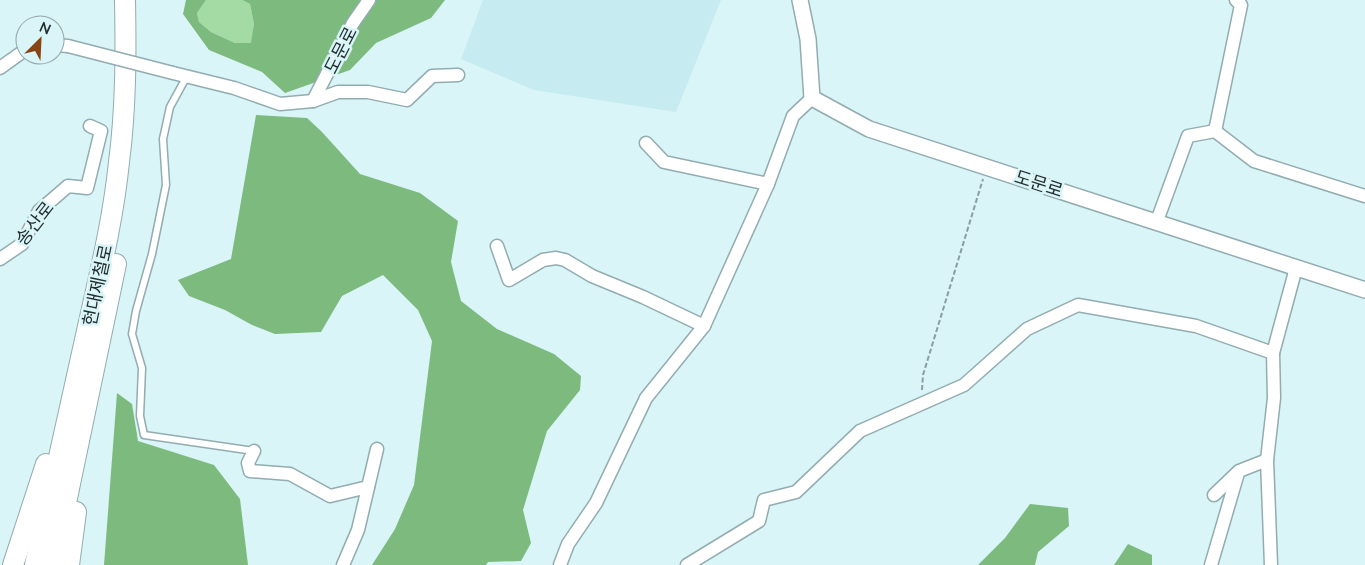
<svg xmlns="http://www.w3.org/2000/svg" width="1365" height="565" font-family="Lato,'Noto Sans KR',sans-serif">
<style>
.built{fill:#c6ebf0}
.green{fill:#a4dba4}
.forest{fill:#7dba7e}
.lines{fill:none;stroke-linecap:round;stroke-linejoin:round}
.service-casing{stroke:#92acb0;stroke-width:9}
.minor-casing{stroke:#92acb0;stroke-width:15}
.tertiary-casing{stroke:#92acb0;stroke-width:18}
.trunk-casing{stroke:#92acb0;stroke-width:22}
.path{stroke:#8a9ea1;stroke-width:2;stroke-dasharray:5 2.5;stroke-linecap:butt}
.service{stroke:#fff;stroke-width:6}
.minor{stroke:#fff;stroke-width:12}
.tertiary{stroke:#fff;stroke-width:15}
.trunk{stroke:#fff;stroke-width:20}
.minor-bridge-casing{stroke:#92acb0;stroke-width:15;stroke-linecap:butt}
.minor-bridge{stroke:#fff;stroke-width:12}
.labels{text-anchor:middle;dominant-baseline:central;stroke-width:5;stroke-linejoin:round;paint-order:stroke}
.street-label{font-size:18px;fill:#242e30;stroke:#d9f5f8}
</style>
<rect width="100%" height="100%" fill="#d9f5f8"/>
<polygon class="built" points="483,0 721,0 676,112 534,90 461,59"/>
<polygon class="green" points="206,0 242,0 250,4 254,24 252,43 235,43 211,32 199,22 197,13"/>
<g class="forest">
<polygon points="186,0 206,0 197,13 199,22 211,32 235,43 251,43 254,24 250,4 242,0 445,0 431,18 376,43 350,70 285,93 262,72 209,50 183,14"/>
<polygon points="256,115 307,118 322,132 360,174 420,193 458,221 451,262 461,301 497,329 554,354 581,376 580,390 547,431 523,510 531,543 521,561 488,562 486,565 372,565 395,529 414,485 432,341 418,310 383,275 342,296 321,332 275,334 252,325 225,310 189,296 178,280 231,259"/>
<polygon points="117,393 132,404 138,441 214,465 240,499 248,565 104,565"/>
<polygon points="1030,504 1068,508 1069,526 1038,552 1035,565 978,565 1005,538"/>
<polygon points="1128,544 1152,555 1152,565 1114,565"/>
</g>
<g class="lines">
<defs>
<polyline id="service" points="187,76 170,107 163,139 166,185 152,254 136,311 132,334 142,368 140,416 144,435 254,451"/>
<g id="minor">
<polyline points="55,45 68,46"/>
<polyline points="0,68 25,50"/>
<polyline points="173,73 234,88 280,104 313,101 338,92 368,92 407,100 432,76 458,75"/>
<polyline points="313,101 353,23 369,0"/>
<polyline points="1215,131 1254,161 1365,196"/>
<polyline points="646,143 664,162 768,184 704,326"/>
<polyline points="768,184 793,116 812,98"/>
<polyline points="1157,221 1188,136 1215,131 1241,5 1236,0"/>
<polyline points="497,246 509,280 543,260 556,258 565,260 592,276 643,297 704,326 646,398 596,503 568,544 560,565"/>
<polyline points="0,259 22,244 39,211 68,186 87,188 101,131 90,126"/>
<polyline points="254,451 248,463 250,471 290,474 330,496 368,487"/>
<polyline points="1267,460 1274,398 1273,353 1296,268"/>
<polyline points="1214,495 1239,471 1267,460 1271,565"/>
<polyline points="343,565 358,530 377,449"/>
<polyline points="687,565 759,521 764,500 796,492 860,431 964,385 1027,329 1078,305 1196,326 1273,353"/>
<polyline points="1211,565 1238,473"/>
</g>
<polyline id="tertiary" points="800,0 808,39 812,98 869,129 1365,290"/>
<g id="trunk">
<polyline points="13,565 46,464"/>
<path d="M35,565C52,490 69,415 85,340C98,281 113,222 119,162C126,108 126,54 125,0"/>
<polyline points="53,565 116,264"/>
<polyline points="69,565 76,512"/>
</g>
</defs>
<use href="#service" class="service-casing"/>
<use href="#minor" class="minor-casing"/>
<use href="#tertiary" class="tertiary-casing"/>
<use href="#trunk" class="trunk-casing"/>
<polyline class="path" points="922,390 923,375 983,179"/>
<use href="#service" class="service"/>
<use href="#minor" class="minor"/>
<use href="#tertiary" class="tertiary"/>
<use href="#trunk" class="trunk"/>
<defs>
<polyline id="minor-bridge" points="68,46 173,73"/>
</defs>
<use href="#minor-bridge" class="minor-bridge-casing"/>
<use href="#minor-bridge" class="minor-bridge"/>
</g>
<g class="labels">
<g class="street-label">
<text transform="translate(340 50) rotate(-63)">도문로</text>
<text transform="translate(1039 183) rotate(18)">도문로</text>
<text transform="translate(34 223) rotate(-52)">송산로</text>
<text transform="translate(97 285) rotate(-78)">현대제철로</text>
</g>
</g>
<g transform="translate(40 40) rotate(24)"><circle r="24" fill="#d9f5f8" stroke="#91a5a8"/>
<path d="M0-4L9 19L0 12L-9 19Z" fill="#874513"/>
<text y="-8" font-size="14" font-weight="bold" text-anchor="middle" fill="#242e30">N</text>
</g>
</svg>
